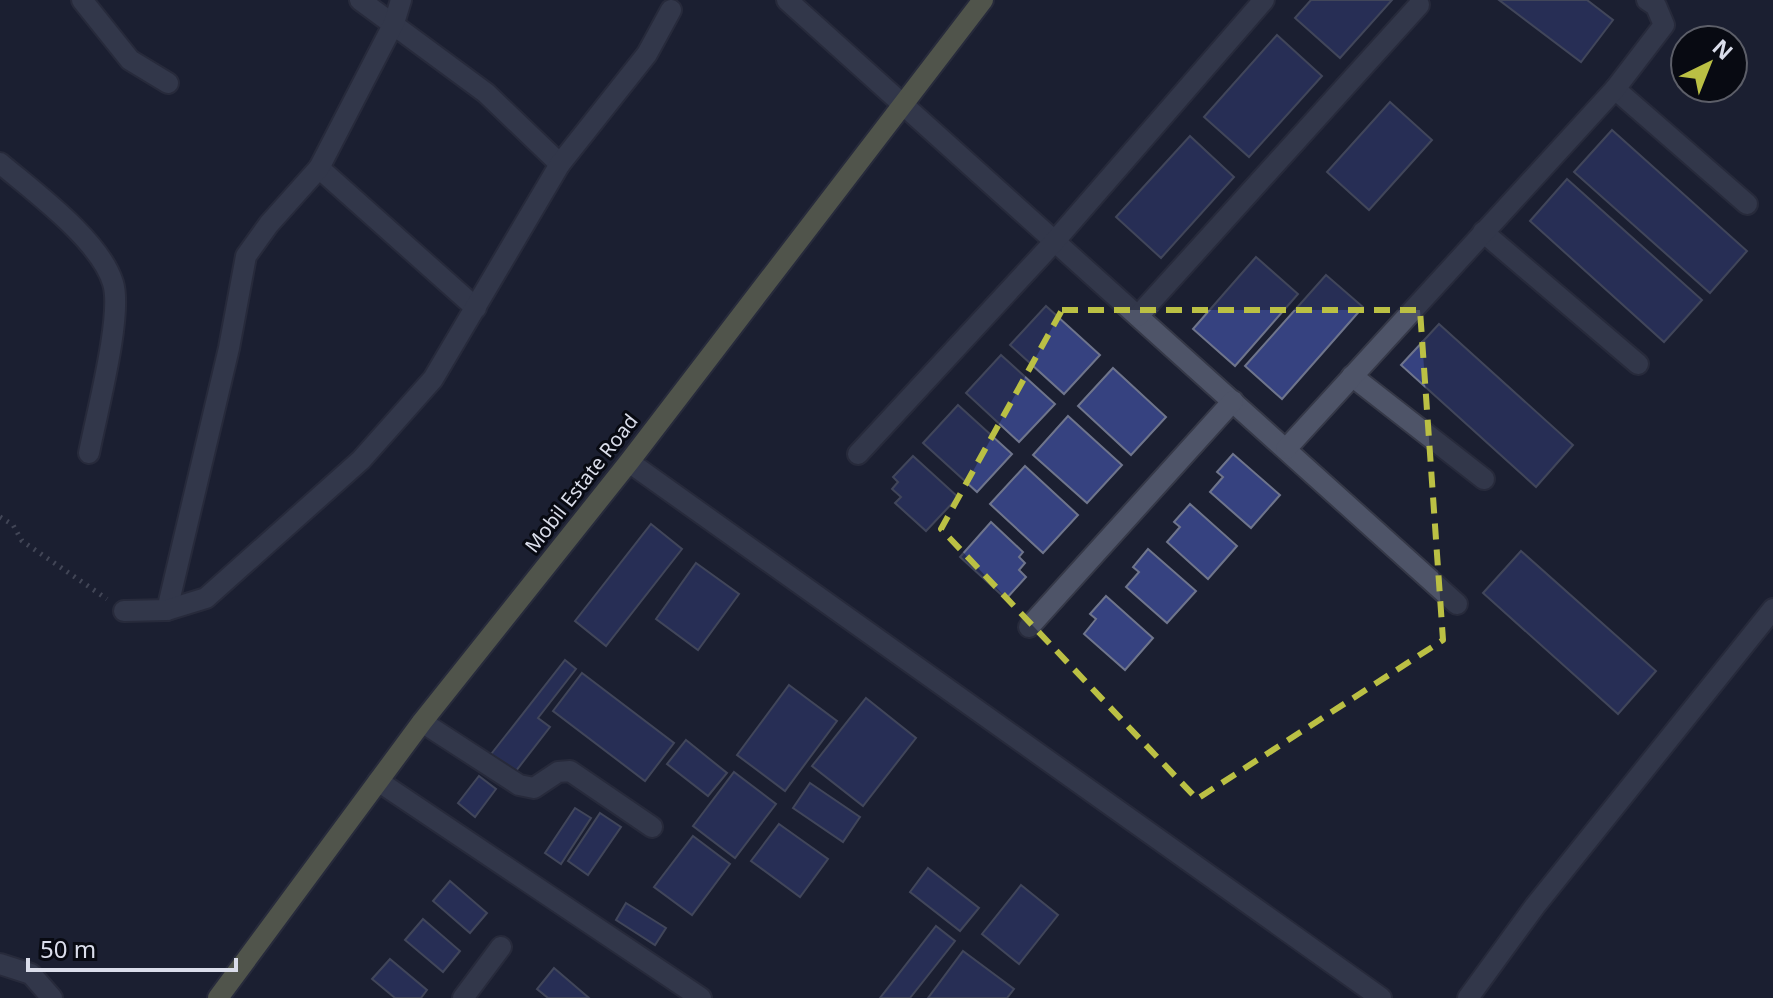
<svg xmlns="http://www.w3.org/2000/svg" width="1773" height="998" font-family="'Noto Sans',sans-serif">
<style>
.building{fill:#364280;stroke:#6f758c;stroke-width:2}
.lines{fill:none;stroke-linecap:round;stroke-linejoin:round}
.minor-casing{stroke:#353847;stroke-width:24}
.major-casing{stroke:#353847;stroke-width:24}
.path{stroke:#717584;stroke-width:5;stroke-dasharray:2 6;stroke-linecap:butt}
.minor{stroke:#4e5468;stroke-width:20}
.major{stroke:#90956b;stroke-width:20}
.marked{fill:none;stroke:#bbc044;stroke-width:6;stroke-dasharray:16 10;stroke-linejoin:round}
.labels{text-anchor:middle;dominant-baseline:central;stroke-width:6;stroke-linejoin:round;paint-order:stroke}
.street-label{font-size:20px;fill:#daddea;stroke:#080a12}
</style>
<rect width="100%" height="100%" fill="#1b1f31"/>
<g class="building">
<polygon points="1311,0 1392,0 1340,58 1295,18"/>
<polygon points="1499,0 1587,0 1613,20 1581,62"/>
<polygon points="1277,35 1322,76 1249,157 1204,117"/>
<polygon points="1390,102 1432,140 1369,210 1327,172"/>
<polygon points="1612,130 1747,251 1710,293 1574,172"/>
<polygon points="1190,136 1234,177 1161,258 1116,217"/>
<polygon points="1567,179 1702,300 1664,342 1530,221"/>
<polygon points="1256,257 1298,294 1235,366 1193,329"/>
<polygon points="1326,275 1363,307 1282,399 1245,366"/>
<polygon points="1046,306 1100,355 1064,394 1010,345"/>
<polygon points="1439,324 1573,445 1536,487 1401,365"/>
<polygon points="1001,355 1055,404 1019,442 966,393"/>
<polygon points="1113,368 1166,417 1131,455 1078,406"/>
<polygon points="958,405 1012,454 977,492 923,443"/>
<polygon points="1068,416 1122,465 1087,503 1033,455"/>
<polygon points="1233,454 1280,495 1251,528 1210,492 1223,477 1217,472"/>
<polygon points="913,456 958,497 926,531 895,503 901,497 892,489 898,482 893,477"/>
<polygon points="1025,466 1078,515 1043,553 990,504"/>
<polygon points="1190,504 1237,546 1208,579 1167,542 1180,527 1174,522"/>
<polygon points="991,522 1023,552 1019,557 1025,563 1019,570 1026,577 1006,599 960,557"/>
<polygon points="651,524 682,549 606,646 575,621"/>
<polygon points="1148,549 1196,591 1167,623 1126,587 1139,572 1133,567"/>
<polygon points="1521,551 1656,671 1618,714 1483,593"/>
<polygon points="696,563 739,594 698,650 656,619"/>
<polygon points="1106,596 1153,638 1125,670 1084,634 1096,619 1090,614"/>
<polygon points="565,660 576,669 538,718 550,727 512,776 488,758"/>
<polygon points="582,673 674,743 645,781 553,711"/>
<polygon points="789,685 837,721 785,791 737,755"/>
<polygon points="866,698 916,738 863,806 812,766"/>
<polygon points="686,740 727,773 708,796 667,764"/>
<polygon points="734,772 776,804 735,858 693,826"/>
<polygon points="479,776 496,789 475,817 458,803"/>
<polygon points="810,783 860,817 843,842 793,808"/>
<polygon points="575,808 591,818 561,864 545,853"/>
<polygon points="600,813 621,827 588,875 568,861"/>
<polygon points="779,824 828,859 800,897 751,861"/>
<polygon points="693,836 730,864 692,915 654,887"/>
<polygon points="928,868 979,908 960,931 910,892"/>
<polygon points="450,881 487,913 470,933 433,901"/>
<polygon points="1021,885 1058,915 1019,964 982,934"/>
<polygon points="626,903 666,928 655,945 616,920"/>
<polygon points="423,919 460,951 443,972 405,940"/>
<polygon points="936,926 955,941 910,998 880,998"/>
<polygon points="963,951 1014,989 1007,998 928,998"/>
<polygon points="390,959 427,990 421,998 395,998 372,979"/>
<polygon points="554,968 589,998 548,998 537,989"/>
</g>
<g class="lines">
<defs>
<g id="minor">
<polyline points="82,0 130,60 168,83"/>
<polyline points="360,0 486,93 560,164"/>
<polyline points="787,0 1457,604"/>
<polyline points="1615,89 1747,204"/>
<path d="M0,163C34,192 100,240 113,283C123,315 96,416 89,453"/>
<polyline points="319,168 476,308"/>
<polyline points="1483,232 1638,364"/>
<polyline points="1138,316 1419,5"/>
<polyline points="1352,376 1484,479"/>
<polyline points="1286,449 1615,89 1664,25 1656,6 1647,0"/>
<polyline points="858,454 1054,242 1264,0"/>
<polyline points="629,462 1381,998"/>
<polyline points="167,610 229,348 246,256 269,224 319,168 394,23 401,0"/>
<polyline points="124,611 167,610 206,598 361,460 433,379 560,164 647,54 671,10"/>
<polyline points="1029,627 1233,401"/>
<polyline points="422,722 519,785 534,788 558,772 570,771 652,827"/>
<polyline points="378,781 701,998"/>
<polyline points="0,964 31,974 52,998"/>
<polyline points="463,998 501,947"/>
<polyline points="1468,998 1535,906 1773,609"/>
</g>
<polyline id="major" points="218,998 422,722 629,462 983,0"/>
</defs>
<use href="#minor" class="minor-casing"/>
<use href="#major" class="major-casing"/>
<polyline class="path" points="0,517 13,525 22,541 107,599"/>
<use href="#minor" class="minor"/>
<use href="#major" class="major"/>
</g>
<path d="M0 0H1773V998H0ZM1062,310H1420L1443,640L1197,799L941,529Z" fill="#1b1f31" fill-opacity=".55" fill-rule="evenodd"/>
<path class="marked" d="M1062,310H1420L1443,640L1197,799L941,529Z"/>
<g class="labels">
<g class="street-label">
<text transform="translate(581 483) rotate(-52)">Mobil Estate Road</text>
</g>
</g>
<g transform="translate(1709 64) rotate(43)"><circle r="38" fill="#080a12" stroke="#5c5e68" stroke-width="2"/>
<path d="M0-6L14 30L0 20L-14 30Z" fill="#bbc044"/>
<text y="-12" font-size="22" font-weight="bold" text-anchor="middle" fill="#daddea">N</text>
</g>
<path d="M28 958v12h208v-12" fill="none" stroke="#daddea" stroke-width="4"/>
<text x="40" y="958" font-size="24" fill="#daddea" stroke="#080a12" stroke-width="6" paint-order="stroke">50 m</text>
</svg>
